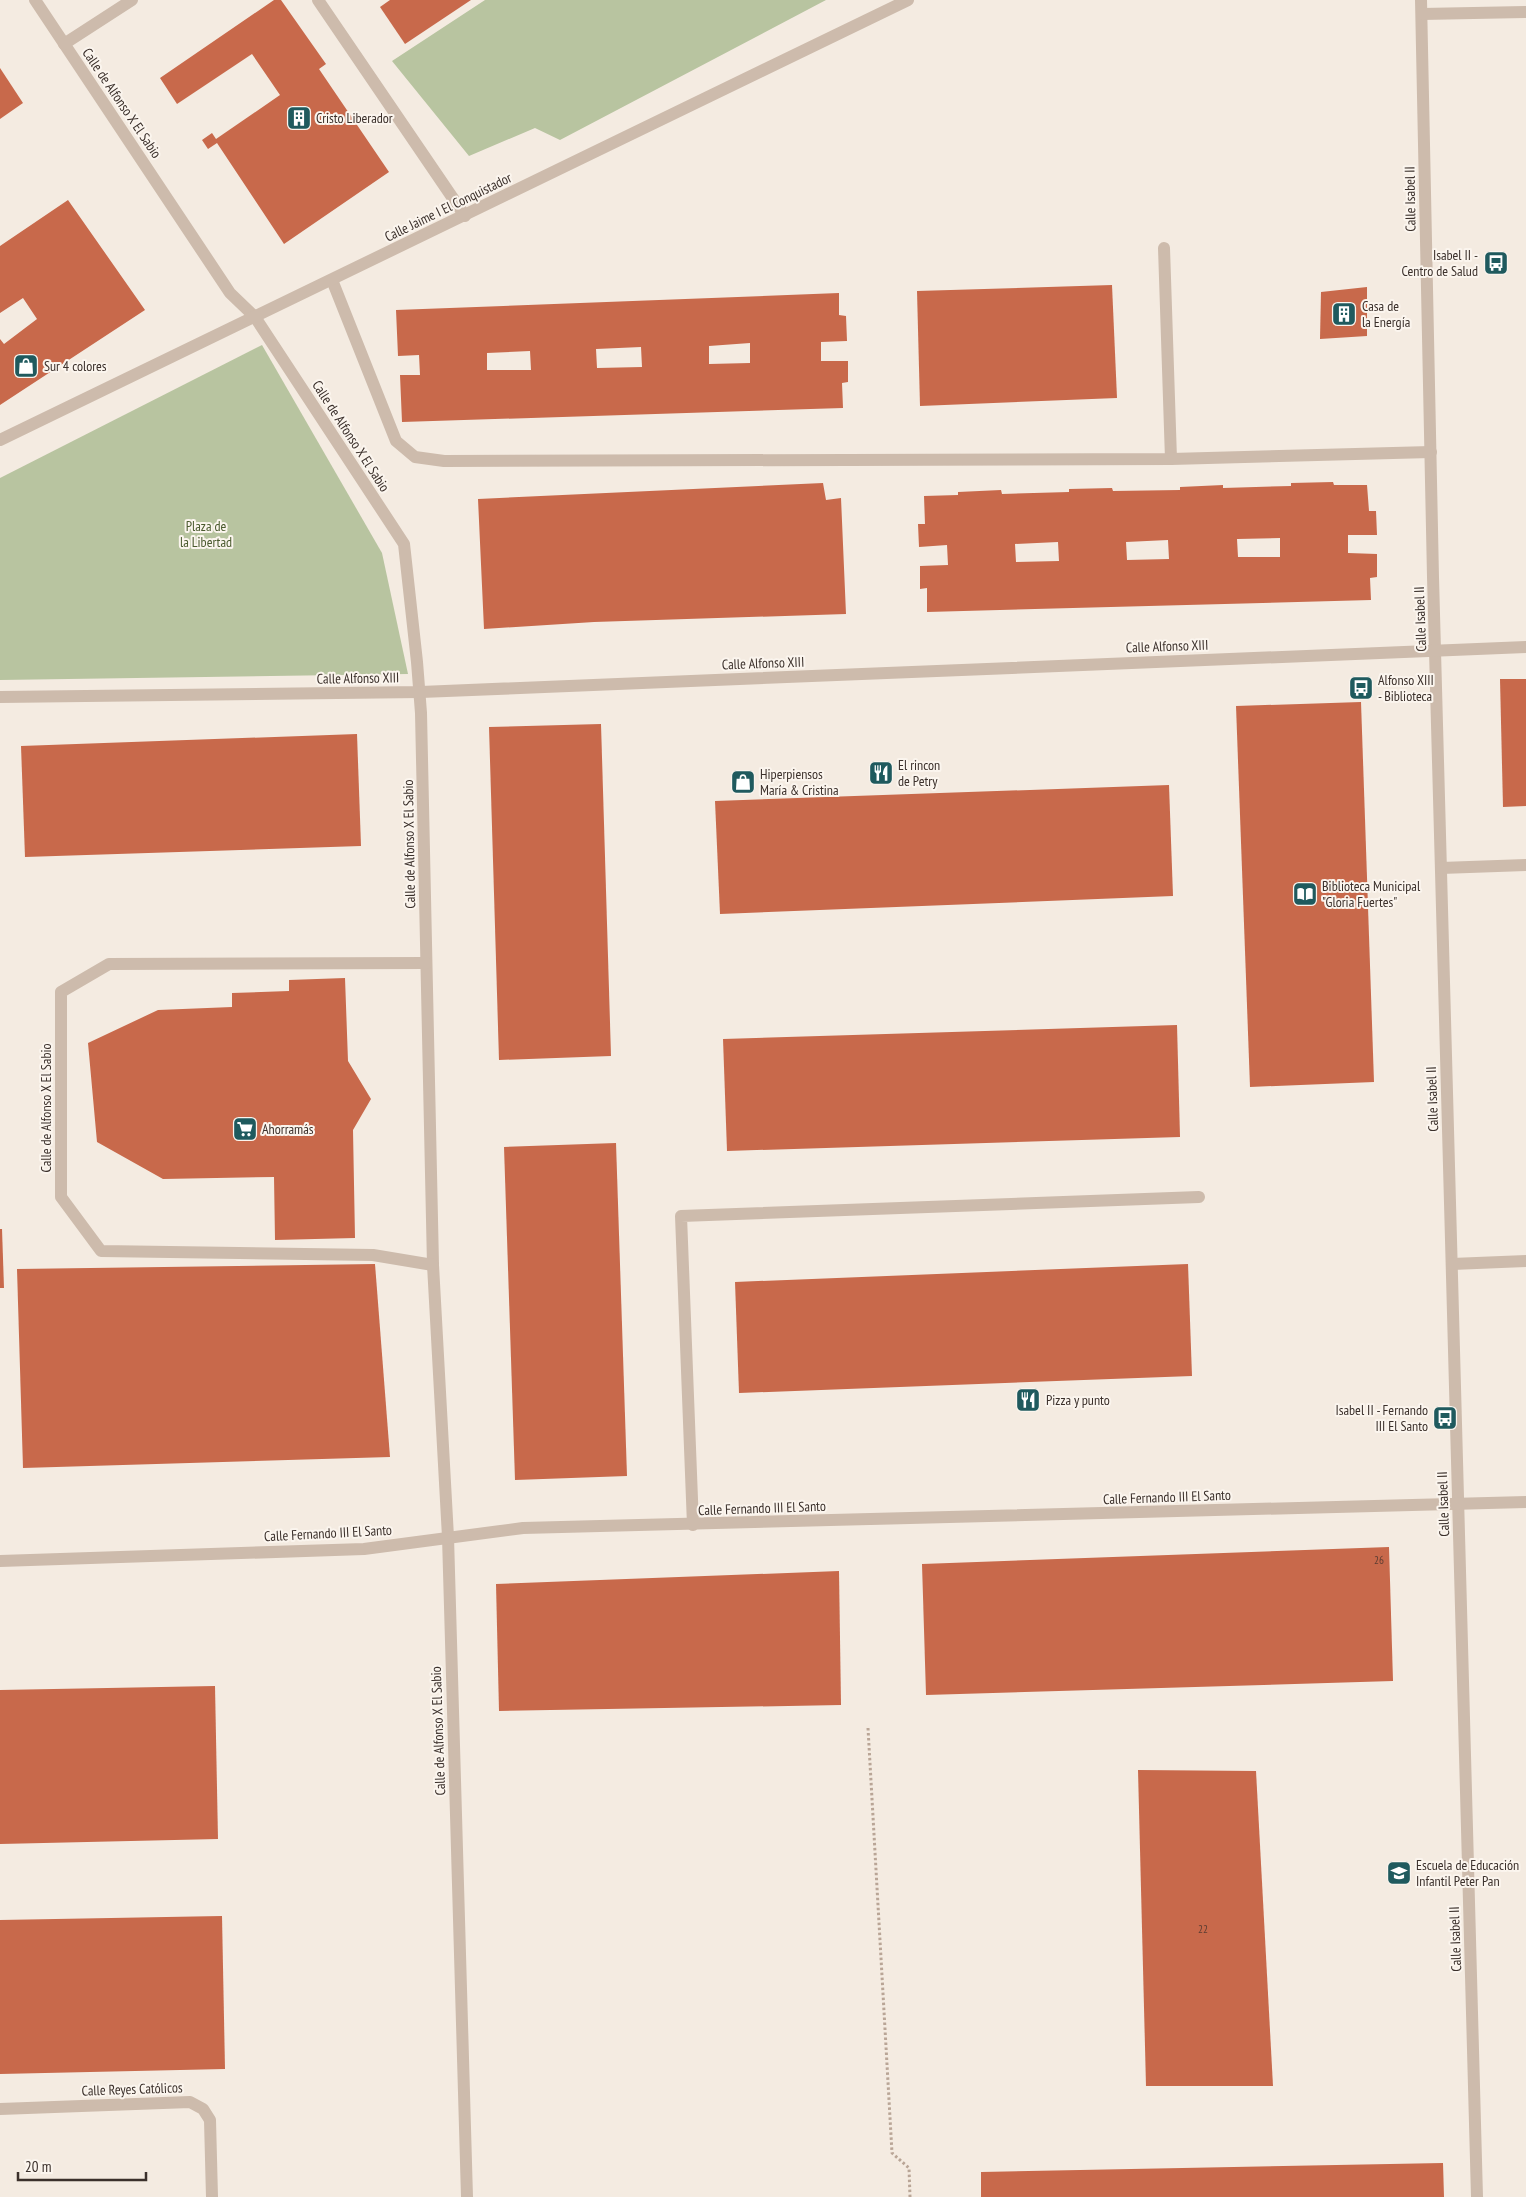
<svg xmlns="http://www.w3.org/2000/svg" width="1526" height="2197" font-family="'PT Sans Narrow',sans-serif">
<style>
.park{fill:#b8c4a0}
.building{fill:#c8694b;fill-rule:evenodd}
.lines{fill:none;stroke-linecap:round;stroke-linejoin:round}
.path{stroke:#b9a596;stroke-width:3;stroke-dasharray:2.5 2.5;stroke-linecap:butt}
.minor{stroke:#cdbbac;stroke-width:12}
.labels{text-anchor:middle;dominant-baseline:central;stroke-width:4;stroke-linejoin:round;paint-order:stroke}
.number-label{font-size:11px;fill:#5e3e33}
.street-label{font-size:14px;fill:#3b302b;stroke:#fbf5ee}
.poi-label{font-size:14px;fill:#3b302b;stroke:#fbf5ee;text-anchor:start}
.park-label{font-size:14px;fill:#4a5a2e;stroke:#fbf5ee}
</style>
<rect width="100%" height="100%" fill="#f4ebe1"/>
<g class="park">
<polygon points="485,0 826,0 560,140 535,128 469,156 392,61"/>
<polygon points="262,345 382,553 408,674 0,680 0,478"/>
</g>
<g class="building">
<polygon points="274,0 281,0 326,64 319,69 389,172 284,244 217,143 208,149 202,140 212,133 216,139 280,95 252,54 177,104 160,78"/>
<polygon points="390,0 471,0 405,44 380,7"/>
<polygon points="0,68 23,103 0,119"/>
<polygon points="68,200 145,310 0,405 0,339 4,344 37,319 23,298 0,313 0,246"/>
<polygon points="1112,285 1117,398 920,406 917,291"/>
<polygon points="1367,287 1367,336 1320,339 1321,292"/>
<path d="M839,293V315L846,316L847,341L821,342V361H848V382L842,383L843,408L402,422L400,375H420L419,355L398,356L396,310ZM750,343V363L709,364V346ZM641,347L642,367L597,368L596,349ZM530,351L531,370H487V353Z"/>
<path d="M1333,482L1334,485H1367L1369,511H1376L1377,535H1348V553L1377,554V577L1370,578L1371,600L927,612V588L920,589V566L948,565L947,545L919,547L918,524H925L924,496L958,495V492L1001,490L1002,494L1069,492V489L1112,488L1113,491L1180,490V487L1223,485V488L1291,486V483ZM1280,538V557H1238L1237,539ZM1168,540L1169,559L1127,560L1126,542ZM1058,542L1059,561L1016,562L1015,544Z"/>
<polygon points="823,483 826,500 841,498 846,614 594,622 484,629 478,499"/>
<polygon points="1500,679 1526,679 1526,806 1503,807"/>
<polygon points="1361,702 1374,1082 1250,1087 1236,706"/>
<polygon points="601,724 611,1056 499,1060 489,727"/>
<polygon points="357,734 361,846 25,857 21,746"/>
<polygon points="1169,785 1173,896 720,914 715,801"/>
<polygon points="345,978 348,1061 371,1099 353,1130 355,1238 275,1240 274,1177 163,1179 97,1142 88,1043 158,1010 232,1007 232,993 289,991 289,980"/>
<polygon points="1177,1025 1180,1137 727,1151 723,1039"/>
<polygon points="616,1143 627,1476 515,1480 504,1147"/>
<polygon points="0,1229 2,1229 4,1288 0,1288"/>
<polygon points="375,1264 390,1457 23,1468 17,1269"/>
<polygon points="1188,1264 1192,1376 739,1393 735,1282"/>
<polygon points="1389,1547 1393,1681 926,1695 922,1564"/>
<polygon points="839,1571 841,1705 499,1711 496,1584"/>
<polygon points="215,1686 218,1839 0,1844 0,1690"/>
<polygon points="1138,1770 1256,1771 1273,2086 1146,2086"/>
<polygon points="222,1916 225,2069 0,2074 0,1920"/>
<polygon points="1443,2163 1444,2197 981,2197 981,2172"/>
</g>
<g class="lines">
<polyline class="path" points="868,1728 892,2153 909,2168 910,2197"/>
<g class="minor">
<polyline points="35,0 230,293 255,317 404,544 417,662 421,713 433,1265 448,1537 467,2197"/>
<polyline points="318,0 465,216"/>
<polyline points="1421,0 1433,577 1477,2197"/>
<polyline points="1422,14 1525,12"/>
<polyline points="64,44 132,0"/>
<polyline points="1164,248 1171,459"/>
<polyline points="332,280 396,441 415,457 444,461 1171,459 1431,452"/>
<polyline points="0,440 908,0"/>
<polyline points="0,697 421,692 1526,647"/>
<polyline points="1441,868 1526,865"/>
<polyline points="426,963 109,964 61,992 61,1197 101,1251 373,1255 433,1265"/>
<polyline points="1452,1264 1526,1261"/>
<polyline points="693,1525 681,1216 1199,1197"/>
<polyline points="0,1561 364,1549 523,1528 1526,1502"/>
<polyline points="0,2109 190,2102 203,2109 210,2120 212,2197"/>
</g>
</g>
<defs>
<symbol id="building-square" viewBox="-11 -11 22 22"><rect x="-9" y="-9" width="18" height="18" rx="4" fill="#1f5a5e" stroke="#fbf5ee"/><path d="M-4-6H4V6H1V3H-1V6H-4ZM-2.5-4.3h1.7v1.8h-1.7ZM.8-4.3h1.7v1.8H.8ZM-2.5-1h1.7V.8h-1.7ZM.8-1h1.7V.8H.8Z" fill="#fff"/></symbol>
<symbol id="bus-square" viewBox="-11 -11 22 22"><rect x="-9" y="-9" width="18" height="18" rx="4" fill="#1f5a5e" stroke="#fbf5ee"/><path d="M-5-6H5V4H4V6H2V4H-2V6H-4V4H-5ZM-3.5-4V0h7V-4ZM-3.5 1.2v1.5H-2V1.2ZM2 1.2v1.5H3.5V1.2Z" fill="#fff"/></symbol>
<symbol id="shop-square" viewBox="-11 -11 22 22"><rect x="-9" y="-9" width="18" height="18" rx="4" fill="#1f5a5e" stroke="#fbf5ee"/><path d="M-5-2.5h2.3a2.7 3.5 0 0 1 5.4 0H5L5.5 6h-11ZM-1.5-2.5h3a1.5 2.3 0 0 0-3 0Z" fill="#fff"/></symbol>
<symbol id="restaurant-square" viewBox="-11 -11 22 22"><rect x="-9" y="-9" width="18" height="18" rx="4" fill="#1f5a5e" stroke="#fbf5ee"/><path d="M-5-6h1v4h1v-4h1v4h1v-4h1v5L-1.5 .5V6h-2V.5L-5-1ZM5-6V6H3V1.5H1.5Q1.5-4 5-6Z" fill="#fff"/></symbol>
<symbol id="library-square" viewBox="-11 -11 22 22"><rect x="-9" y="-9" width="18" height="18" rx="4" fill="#1f5a5e" stroke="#fbf5ee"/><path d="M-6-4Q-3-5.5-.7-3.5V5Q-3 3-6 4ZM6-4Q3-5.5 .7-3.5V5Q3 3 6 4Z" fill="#fff"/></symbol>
<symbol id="supermarket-square" viewBox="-11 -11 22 22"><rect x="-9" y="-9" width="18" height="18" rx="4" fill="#1f5a5e" stroke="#fbf5ee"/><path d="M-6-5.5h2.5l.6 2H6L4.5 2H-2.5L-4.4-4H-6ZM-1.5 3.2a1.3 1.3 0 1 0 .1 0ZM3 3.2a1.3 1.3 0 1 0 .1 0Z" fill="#fff"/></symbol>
<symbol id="school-square" viewBox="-11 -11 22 22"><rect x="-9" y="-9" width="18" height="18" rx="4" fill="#1f5a5e" stroke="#fbf5ee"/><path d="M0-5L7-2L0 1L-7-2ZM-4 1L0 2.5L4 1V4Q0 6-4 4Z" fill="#fff"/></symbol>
</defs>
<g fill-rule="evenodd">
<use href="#building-square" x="285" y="104" width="28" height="28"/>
<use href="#bus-square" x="1482" y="249" width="28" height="28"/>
<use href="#building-square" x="1330" y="300" width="28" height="28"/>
<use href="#shop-square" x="12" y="352" width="28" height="28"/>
<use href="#bus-square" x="1347" y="674" width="28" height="28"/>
<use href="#restaurant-square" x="867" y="759" width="28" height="28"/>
<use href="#shop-square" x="729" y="768" width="28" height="28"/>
<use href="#library-square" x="1291" y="880" width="28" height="28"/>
<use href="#supermarket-square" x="231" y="1115" width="28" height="28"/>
<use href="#restaurant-square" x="1014" y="1386" width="28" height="28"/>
<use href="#bus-square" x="1431" y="1404" width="28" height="28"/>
<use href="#school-square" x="1385" y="1859" width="28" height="28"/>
</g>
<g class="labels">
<g class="number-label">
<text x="1379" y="1560">26</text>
<text x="1203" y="1929">22</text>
</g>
<g class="street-label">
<text transform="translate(122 103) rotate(56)">Calle de Alfonso X El Sabio</text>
<text transform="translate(1410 199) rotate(-91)">Calle Isabel II</text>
<text transform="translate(448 207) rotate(-26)">Calle Jaime I El Conquistador</text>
<text transform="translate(351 436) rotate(57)">Calle de Alfonso X El Sabio</text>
<text transform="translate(1420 619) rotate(-92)">Calle Isabel II</text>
<text transform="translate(1167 646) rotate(-2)">Calle Alfonso XIII</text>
<text transform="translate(763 663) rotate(-2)">Calle Alfonso XIII</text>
<text transform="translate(358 678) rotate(-1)">Calle Alfonso XIII</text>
<text transform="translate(409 844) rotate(-91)">Calle de Alfonso X El Sabio</text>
<text transform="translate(1432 1099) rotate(-92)">Calle Isabel II</text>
<text transform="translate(46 1108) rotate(-90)">Calle de Alfonso X El Sabio</text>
<text transform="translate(1167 1497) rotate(-2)">Calle Fernando III El Santo</text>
<text transform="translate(1443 1504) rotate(-92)">Calle Isabel II</text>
<text transform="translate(762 1508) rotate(-2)">Calle Fernando III El Santo</text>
<text transform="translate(328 1533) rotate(-3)">Calle Fernando III El Santo</text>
<text transform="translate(438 1731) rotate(-92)">Calle de Alfonso X El Sabio</text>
<text transform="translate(1455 1939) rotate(-92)">Calle Isabel II</text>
<text transform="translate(132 2089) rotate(-2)">Calle Reyes Católicos</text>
</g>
<g class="poi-label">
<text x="316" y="118">Cristo Liberador</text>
<text x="1478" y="255" text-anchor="end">Isabel II -<tspan x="1478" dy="16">Centro de Salud</tspan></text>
<text x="1362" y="306">Casa de<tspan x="1362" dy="16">la Energía</tspan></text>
<text x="44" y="366">Sur 4 colores</text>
<text x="1378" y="680">Alfonso XIII<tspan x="1378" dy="16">- Biblioteca</tspan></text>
<text x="898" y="765">El rincon<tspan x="898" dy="16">de Petry</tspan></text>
<text x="760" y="774">Hiperpiensos<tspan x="760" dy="16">María &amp; Cristina</tspan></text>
<text x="1322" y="886">Biblioteca Municipal<tspan x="1322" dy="16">"Gloria Fuertes"</tspan></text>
<text x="262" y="1129">Ahorramás</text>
<text x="1046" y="1400">Pizza y punto</text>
<text x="1428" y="1410" text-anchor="end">Isabel II - Fernando<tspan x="1428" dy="16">III El Santo</tspan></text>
<text x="1416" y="1865">Escuela de Educación<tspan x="1416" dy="16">Infantil Peter Pan</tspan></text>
</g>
<g class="park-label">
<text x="206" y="526">Plaza de<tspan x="206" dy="16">la Libertad</tspan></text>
</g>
</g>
<path d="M18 2172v8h128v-8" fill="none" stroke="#3b302b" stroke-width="2.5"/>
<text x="25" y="2172" font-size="15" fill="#3b302b" stroke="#fbf5ee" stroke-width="4" paint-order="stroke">20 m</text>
</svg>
